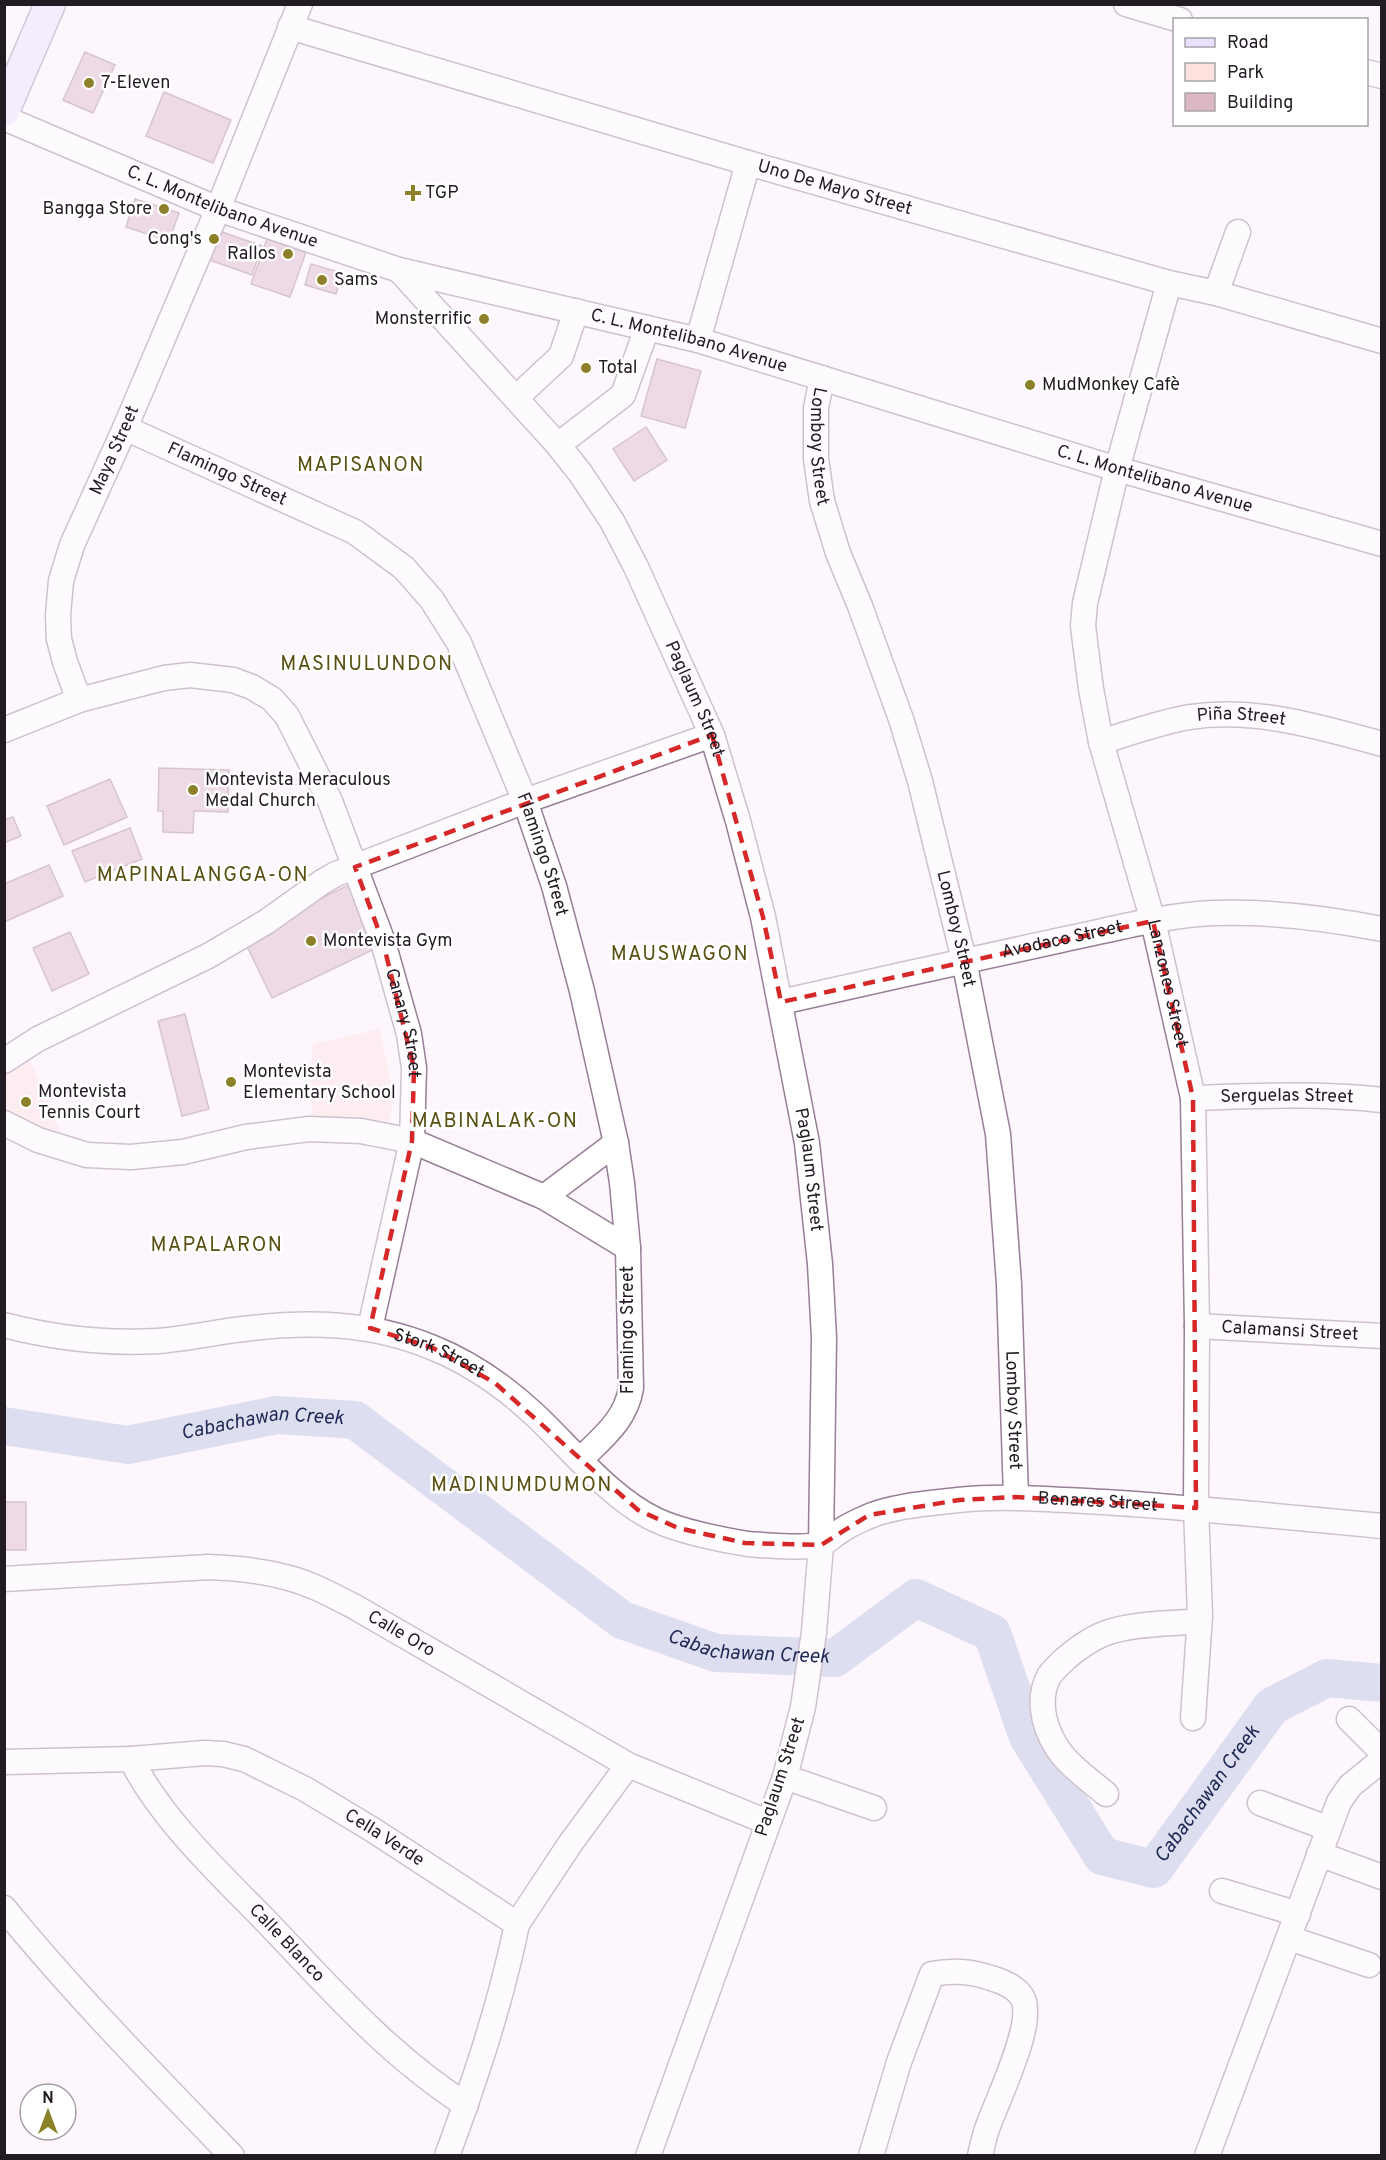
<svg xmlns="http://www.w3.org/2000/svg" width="1386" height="2160" font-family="Overpass,sans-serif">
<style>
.green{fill:#ffe1e0}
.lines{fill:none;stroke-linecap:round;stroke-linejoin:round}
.river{stroke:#b7c2e2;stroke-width:38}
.building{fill:#dbb6c5;stroke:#a88794;stroke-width:1.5}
.minor-casing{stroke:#967f97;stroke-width:27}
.major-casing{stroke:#998eb0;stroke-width:33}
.minor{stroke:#fff;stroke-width:24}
.major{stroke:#e8e0fd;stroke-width:30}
.marked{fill:none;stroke:#d62828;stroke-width:4.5;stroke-dasharray:12 8;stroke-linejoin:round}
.poi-dot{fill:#8c8128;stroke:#fff;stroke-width:2}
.labels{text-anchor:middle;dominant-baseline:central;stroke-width:5;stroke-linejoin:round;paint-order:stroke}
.poi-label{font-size:18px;fill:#231b24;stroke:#fff;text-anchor:start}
.street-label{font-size:18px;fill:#231b24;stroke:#fff}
.neighbourhood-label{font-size:20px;letter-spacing:1.5px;fill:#595114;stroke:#fff}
.water-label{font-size:20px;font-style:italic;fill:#1e2953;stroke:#fff}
</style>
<rect width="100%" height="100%" fill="#fdf7fd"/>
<g class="green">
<polygon points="380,1029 394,1098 388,1126 312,1119 310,1079 313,1044"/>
<polygon points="29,1058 70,1154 5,1131 5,1072"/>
</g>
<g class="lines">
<path class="river" id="s1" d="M4,1426L128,1445L277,1415L355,1420L622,1620L716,1653L835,1658L916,1598L992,1633L1028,1737L1102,1856L1154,1869L1272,1706L1327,1678L1382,1683"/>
</g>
<g class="building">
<polygon points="85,52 115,65 93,113 63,100"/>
<polygon points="164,92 231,120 213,163 146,136"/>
<polygon points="135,199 179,213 169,241 126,227"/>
<polygon points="214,229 262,246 252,275 204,258"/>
<polygon points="267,239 306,252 290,297 251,284"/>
<polygon points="311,264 342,273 336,294 305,285"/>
<polygon points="657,359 701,371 685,428 641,416"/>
<polygon points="646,427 667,460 634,481 613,449"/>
<polygon points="159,768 229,770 228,812 194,811 193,833 163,832 163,811 158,811"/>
<polygon points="110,779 127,817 64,845 47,806"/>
<polygon points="13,817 21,836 4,843 4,820"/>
<polygon points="130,828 142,859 85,882 72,851"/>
<polygon points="49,865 63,896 4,922 4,884"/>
<polygon points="351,884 381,946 272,998 242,936"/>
<polygon points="70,932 89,974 52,991 33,948"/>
<polygon points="185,1014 209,1109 182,1116 158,1021"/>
<rect x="4" y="1502" width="22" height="48"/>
</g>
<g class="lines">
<defs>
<g id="minor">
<polyline points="1126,4 1180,20"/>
<path id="s2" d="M290,27L748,163L1169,283L1216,293L1382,341"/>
<polyline points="1366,72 1382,76"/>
<path id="s3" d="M4,118L218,209L399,270L698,340L1117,469L1382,544"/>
<path id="s4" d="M399,270L558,445L581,474L612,521L636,567L712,735L738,821L763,917L807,1143L820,1264L824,1338L821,1545L814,1632L803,1707L785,1777L648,2156"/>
<path id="s5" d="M1169,283L1117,469L1085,603L1083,626L1091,689L1101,742L1153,921L1193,1098L1197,1326L1196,1508L1200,1615L1193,1718"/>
<polyline points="1216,293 1238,232"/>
<polyline points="698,340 748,163"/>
<path id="s6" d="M822,378L816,408V459L822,501L838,553L860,606L901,719L920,781L964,960L998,1134L1009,1284L1016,1497"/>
<polyline points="516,398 561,356 576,311"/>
<path id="s7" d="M125,428L355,532L404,568L432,600L459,643L525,801L554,886L582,991L616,1143L622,1183L628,1248L631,1388C626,1420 602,1438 580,1460"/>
<polyline points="558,445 623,395 647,328"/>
<path id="s8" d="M79,700L65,662L59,639L58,615L61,581L72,545L125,428L218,209L300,4"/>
<path id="s9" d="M4,730L79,700L164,678L190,675L233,680L252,687L272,699L287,716L330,801L383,942L409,1034L414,1068L412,1141L370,1328"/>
<path id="s10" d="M1101,742C1130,733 1160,722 1190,717C1255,707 1320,727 1382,744"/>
<path id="s11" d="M781,1002C874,981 968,960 1061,940C1111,930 1163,915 1214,913C1271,911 1326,918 1382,929"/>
<polyline points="4,1061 38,1039 208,956 266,922 322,882 336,874 525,801 712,735"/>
<path id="s12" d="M1193,1098C1256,1096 1319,1093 1382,1100"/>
<polyline points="4,1123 38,1140 87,1155 131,1157 183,1152 246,1137 309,1129 361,1131 412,1141 544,1197 628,1248"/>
<polyline points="544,1197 616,1143"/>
<path id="s13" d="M4,1325C54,1338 105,1344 157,1341C186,1339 215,1332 244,1329C308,1321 370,1322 431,1347C469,1362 505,1387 535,1415C571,1449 611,1499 656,1520C679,1531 722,1540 748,1544C763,1545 808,1549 821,1544C827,1542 834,1535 839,1532C847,1526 856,1522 865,1518C890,1506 930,1503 958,1500C1007,1495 1056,1500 1104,1502C1197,1508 1289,1517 1382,1526"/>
<path id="s14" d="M1197,1326L1382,1336"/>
<path id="s15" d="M4,1579L209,1567C234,1568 260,1570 285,1577C310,1583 332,1595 355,1607L628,1765L767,1822"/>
<polyline points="1349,1719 1382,1752"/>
<path id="s16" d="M131,1759C160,1818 219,1873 265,1920C328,1986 388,2055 466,2105"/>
<path id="s17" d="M4,1762L131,1759L205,1753L223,1754L244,1759L305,1789L373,1830L517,1924C501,2003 475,2080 447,2156"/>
<polyline points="785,1777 874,1808"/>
<path d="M1106,1794C1092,1782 1076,1771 1064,1757C1046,1736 1035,1702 1049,1676C1053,1670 1060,1664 1065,1659C1079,1647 1094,1636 1112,1631C1140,1623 1170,1624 1199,1621"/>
<polyline points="1260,1803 1327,1828"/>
<polyline points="1319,1854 1382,1877"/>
<polyline points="1222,1891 1298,1914"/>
<path d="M4,1908C75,1995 154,2075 232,2156"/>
<polyline points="517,1924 570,1844 628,1765"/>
<polyline points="1289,1938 1369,1965"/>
<path d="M871,2156L899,2062L932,1974C953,1970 970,1971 991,1978C1001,1981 1016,1987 1022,1997C1037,2021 996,2102 987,2129C984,2137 982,2147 980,2156"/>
<polyline points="1207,2156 1339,1802 1350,1786 1382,1760"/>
</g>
<polyline id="major" points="4,111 50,4"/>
</defs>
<use href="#minor" class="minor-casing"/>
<use href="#major" class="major-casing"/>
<use href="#minor" class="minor"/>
<use href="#major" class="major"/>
</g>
<path d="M0 0H1386V2160H0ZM712,735L763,917L781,1002L1153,921L1193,1098L1196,1508L1016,1497L959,1500L869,1515L821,1545L745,1543L678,1528L638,1510L495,1383L433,1348L370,1328L412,1141L414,1068L383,942L355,867Z" fill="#fdf7fd" fill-opacity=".55" fill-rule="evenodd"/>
<path class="marked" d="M712,735L763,917L781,1002L1153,921L1193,1098L1196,1508L1016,1497L959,1500L869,1515L821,1545L745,1543L678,1528L638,1510L495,1383L433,1348L370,1328L412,1141L414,1068L383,942L355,867Z"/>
<g class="poi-dot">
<circle cx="89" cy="83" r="6"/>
<path d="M410 184h6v6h6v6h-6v6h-6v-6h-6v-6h6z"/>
<circle cx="164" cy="209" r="6"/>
<circle cx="214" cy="239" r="6"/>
<circle cx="288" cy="254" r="6"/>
<circle cx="322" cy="280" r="6"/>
<circle cx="484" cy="319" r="6"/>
<circle cx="586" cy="368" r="6"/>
<circle cx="1030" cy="385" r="6"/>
<circle cx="193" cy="790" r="6"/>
<circle cx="311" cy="941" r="6"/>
<circle cx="231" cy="1082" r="6"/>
<circle cx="26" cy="1102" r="6"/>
</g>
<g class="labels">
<g class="poi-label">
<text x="101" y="83">7-Eleven</text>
<text x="425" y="193">TGP</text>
<text x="152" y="209" text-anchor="end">Bangga Store</text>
<text x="202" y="239" text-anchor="end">Cong's</text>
<text x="276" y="254" text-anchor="end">Rallos</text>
<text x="334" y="280">Sams</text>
<text x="472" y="319" text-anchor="end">Monsterrific</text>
<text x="598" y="368">Total</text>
<text x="1042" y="385">MudMonkey Cafè</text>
<text x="205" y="780">Montevista Meraculous<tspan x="205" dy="21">Medal Church</tspan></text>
<text x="323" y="941">Montevista Gym</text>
<text x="243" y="1072">Montevista<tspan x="243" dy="21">Elementary School</tspan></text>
<text x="38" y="1092">Montevista<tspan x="38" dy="21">Tennis Court</tspan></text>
</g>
<g class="street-label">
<text stroke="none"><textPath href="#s2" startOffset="568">Uno De Mayo Street</textPath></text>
<text stroke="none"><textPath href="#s3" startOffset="236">C. L. Montelibano Avenue</textPath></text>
<text stroke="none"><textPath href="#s3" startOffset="722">C. L. Montelibano Avenue</textPath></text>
<text stroke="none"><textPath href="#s6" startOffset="69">Lomboy Street</textPath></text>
<text stroke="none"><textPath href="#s8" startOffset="264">Maya Street</textPath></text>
<text stroke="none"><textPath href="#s7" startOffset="112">Flamingo Street</textPath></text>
<text stroke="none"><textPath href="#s3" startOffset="1208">C. L. Montelibano Avenue</textPath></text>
<text stroke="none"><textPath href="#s4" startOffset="526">Paglaum Street</textPath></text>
<text stroke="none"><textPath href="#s10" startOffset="144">Piña Street</textPath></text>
<text stroke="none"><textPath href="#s7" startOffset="634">Flamingo Street</textPath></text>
<text stroke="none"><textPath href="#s6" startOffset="573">Lomboy Street</textPath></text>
<text stroke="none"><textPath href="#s11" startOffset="288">Avodaco Street</textPath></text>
<text stroke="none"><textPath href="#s5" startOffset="722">Lanzones Street</textPath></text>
<text stroke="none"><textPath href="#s9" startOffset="634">Canary Street</textPath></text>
<text stroke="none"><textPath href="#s12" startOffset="94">Serguelas Street</textPath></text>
<text stroke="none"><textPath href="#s4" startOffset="1012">Paglaum Street</textPath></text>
<text transform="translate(628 1330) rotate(-90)">Flamingo Street</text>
<text stroke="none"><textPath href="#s14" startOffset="93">Calamansi Street</textPath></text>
<text stroke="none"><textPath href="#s13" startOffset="442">Stork Street</textPath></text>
<text stroke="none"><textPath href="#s6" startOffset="1059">Lomboy Street</textPath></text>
<text stroke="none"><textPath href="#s13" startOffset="1173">Benares Street</textPath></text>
<text stroke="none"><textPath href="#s15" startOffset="412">Calle Oro</textPath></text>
<text transform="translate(781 1777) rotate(-72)">Paglaum Street</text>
<text stroke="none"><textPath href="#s17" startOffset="402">Cella Verde</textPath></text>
<text stroke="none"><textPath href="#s16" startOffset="242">Calle Blanco</textPath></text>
</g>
<g class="neighbourhood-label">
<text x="361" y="466">MAPISANON</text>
<text x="367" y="665">MASINULUNDON</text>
<text x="203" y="876">MAPINALANGGA-ON</text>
<text x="680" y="955">MAUSWAGON</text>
<text x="495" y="1122">MABINALAK-ON</text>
<text x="217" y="1246">MAPALARON</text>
<text x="522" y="1486">MADINUMDUMON</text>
</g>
<g class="water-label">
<text stroke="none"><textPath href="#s1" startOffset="262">Cabachawan Creek</textPath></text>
<text stroke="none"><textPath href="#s1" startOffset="820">Cabachawan Creek</textPath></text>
<text stroke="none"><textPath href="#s1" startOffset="1488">Cabachawan Creek</textPath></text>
</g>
</g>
<rect width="1386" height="2160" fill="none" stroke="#231b24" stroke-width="12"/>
<rect x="1173" y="18" width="195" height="108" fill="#ffffff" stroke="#a7a4a7" stroke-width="1.5"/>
<rect x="1185" y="38" width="30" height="9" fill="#e8e0fd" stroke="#a7a4a7" stroke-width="1.5"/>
<text x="1227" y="48" font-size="18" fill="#231b24">Road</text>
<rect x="1185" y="63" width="30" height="18" fill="#ffe1e0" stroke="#a7a4a7" stroke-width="1.5"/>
<text x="1227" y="78" font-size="18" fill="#231b24">Park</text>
<rect x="1185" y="93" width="30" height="18" fill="#dbb6c5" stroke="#a7a4a7" stroke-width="1.5"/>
<text x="1227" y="108" font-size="18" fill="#231b24">Building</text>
<g transform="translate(48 2112)"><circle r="28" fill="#ffffff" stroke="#a7a4a7" stroke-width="1.5"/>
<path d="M0-4.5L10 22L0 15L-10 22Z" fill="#8c8128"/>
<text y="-9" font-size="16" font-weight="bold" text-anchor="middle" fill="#231b24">N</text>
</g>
</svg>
